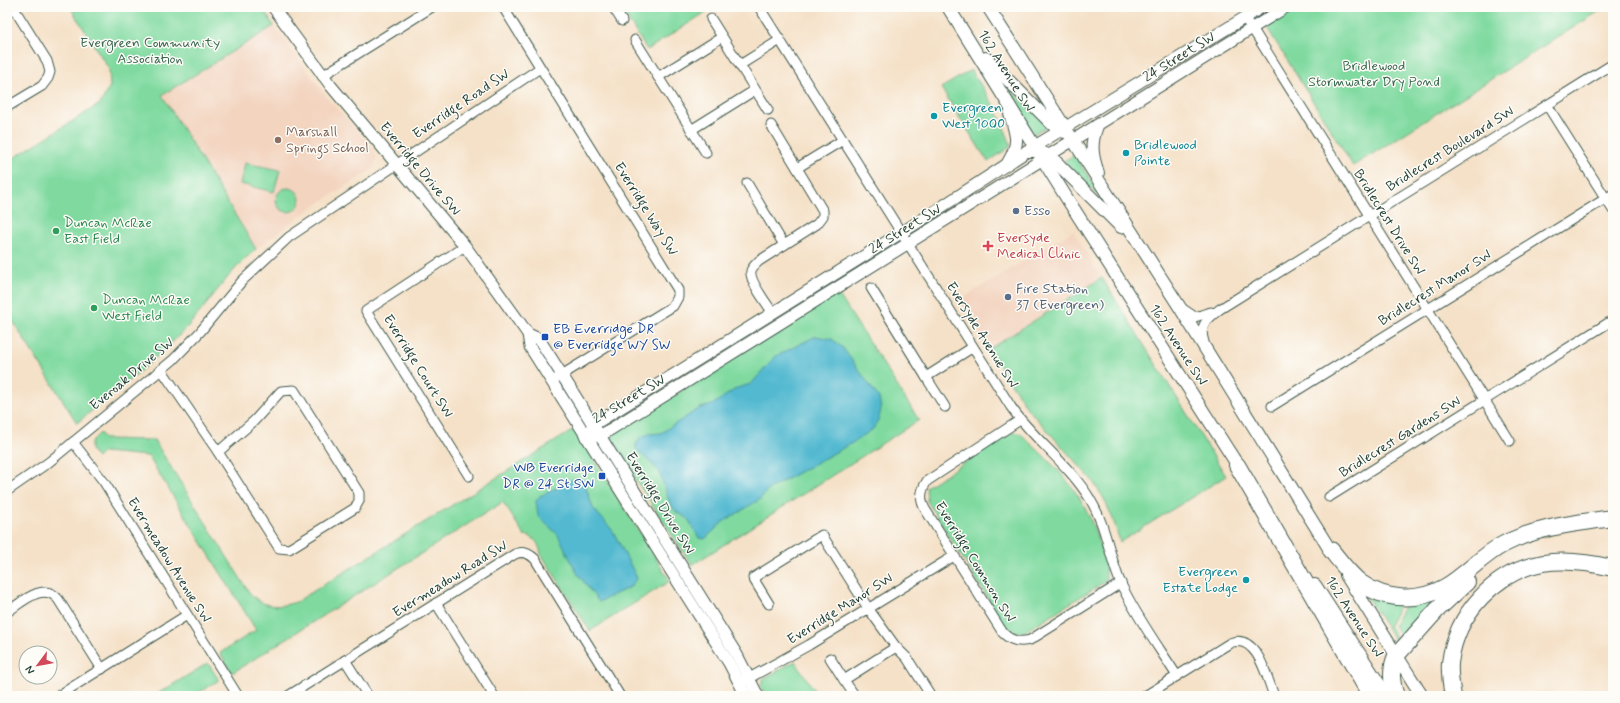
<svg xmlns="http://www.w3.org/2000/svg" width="1620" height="703" font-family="Mynerve,sans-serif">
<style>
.built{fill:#f3d4bf}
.green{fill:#80daa0;stroke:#508c6a}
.water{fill:#52b9d0;stroke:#387b82}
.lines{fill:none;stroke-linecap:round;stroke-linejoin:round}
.minor-casing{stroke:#3f564a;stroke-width:11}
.tertiary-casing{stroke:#3f564a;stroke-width:13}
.secondary-casing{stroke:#3f564a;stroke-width:14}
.motorway-casing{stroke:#3f564a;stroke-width:18}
.minor{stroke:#fff;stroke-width:9}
.tertiary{stroke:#fff;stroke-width:11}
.secondary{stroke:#fff;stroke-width:12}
.motorway{stroke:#fff;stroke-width:16}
.culture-dot{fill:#0f9aa8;stroke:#fdfcf7;stroke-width:1.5}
.education-dot{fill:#8d6e63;stroke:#fdfcf7;stroke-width:1.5}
.service-dot{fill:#5c6f8a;stroke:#fdfcf7;stroke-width:1.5}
.leisure-dot{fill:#2e9e5b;stroke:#fdfcf7;stroke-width:1.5}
.health-dot{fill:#e0444e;stroke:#fdfcf7;stroke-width:1.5}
.transit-dot{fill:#1a4fb4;stroke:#fdfcf7;stroke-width:1.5}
.labels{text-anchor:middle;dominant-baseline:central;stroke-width:3;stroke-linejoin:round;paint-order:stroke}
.park-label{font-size:14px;fill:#37644f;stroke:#fdfcf7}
.street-label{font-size:14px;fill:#1f3d34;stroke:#fdfcf7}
.culture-label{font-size:14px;fill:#0d838f;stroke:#fdfcf7;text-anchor:start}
.education-label{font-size:14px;fill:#785e54;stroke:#fdfcf7;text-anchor:start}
.service-label{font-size:14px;fill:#4e5e75;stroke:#fdfcf7;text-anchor:start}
.leisure-label{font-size:14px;fill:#27864d;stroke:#fdfcf7;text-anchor:start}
.health-label{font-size:14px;fill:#be3a42;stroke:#fdfcf7;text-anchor:start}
.transit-label{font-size:14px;fill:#164399;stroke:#fdfcf7;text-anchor:start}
</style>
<rect width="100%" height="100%" fill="#fdfcf7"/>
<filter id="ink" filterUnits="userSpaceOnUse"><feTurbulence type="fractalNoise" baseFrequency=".025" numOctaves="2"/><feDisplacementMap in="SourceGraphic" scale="8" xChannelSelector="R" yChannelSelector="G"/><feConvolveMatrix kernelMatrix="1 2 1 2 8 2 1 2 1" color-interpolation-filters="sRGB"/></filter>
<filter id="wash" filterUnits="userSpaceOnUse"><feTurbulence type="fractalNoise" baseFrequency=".012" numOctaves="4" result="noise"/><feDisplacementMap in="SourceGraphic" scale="16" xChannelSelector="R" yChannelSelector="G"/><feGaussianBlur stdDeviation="0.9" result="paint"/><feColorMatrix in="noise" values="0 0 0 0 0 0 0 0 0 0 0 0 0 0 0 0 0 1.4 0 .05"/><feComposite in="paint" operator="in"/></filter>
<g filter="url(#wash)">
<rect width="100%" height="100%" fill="#f5e1c8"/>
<g class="built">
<polygon points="274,26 329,100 371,146 377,158 373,169 311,208 256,249 162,95"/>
<polygon points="1073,231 1102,278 989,349 960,300"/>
</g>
<g class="green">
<path d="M70,7H262L274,26L162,95L256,249C230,270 212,299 190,324C156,361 115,391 77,423L7,312V162L100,104L110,86L109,69Z"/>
<polygon points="620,7 714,7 647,50"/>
<polygon points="1297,7 1606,7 1353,166 1266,26"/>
<polygon points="971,70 996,109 1010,142 1010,147 988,162 941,88"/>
<polygon points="1009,88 1047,125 1046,127 1034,134 1007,90"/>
<polygon points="1075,155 1101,197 1104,202 1063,161"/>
<polygon points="245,163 280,170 274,192 240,184"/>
<circle cx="288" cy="200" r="12"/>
<polygon points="1102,278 1226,476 1120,542 1113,519 1103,497 1091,479 1027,408 989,349"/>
<polygon points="837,292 919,420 692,565 612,444 613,434"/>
<path d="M575,429L670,581L590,631L541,554C539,544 535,536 524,535L503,502L232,673L220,653L256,630L148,456L103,452L97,458L91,450V442L100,433L104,439L154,440L249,592C263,608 277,608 296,602Z"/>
<path d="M1011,433H1020C1057,469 1082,488 1098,540C1103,554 1107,566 1106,581L1024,632H1015L1004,624L927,501L926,487Z"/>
<polygon points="1363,591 1399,603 1399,606 1389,625 1398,641 1395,641"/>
<polygon points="1436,599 1402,637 1401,637 1394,625 1406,603"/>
<polygon points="795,661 818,696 764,696 761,687 763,679"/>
<polygon points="208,663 219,680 194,696 154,696"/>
</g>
<g class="water">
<polygon points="816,336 832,339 843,348 879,398 881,409 879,418 873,429 854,442 769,489 759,500 723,522 705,539 699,538 687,518 676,512 669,501 659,471 636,449 636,444 641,437 649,434 661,433 700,408 712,405 737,388 751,384 776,356"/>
<polygon points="576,478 584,481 593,508 613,531 637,578 630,587 599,602 577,573 558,535 538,516 536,501 540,496"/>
</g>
</g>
<g filter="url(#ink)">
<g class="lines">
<defs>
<g id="minor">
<polyline points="503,7 678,290 678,297 673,306 557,378"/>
<polyline points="613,7 622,21"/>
<path d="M759,7L1011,407C1034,440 1069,464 1090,499C1106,525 1109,556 1121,584C1136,616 1158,646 1177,676"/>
<polyline points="1244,18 1252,28 1510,441"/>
<polyline points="711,19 768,110"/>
<polyline points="635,40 706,153"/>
<polyline points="740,65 780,40"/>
<polyline points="322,76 432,7"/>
<polyline points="658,77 722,37"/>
<polyline points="1547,105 1613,210"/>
<polyline points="7,107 42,86 48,78 50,72 47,61 13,7"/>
<path d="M771,125L823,211V216L817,224L759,261C756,264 752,267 751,271C749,281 767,304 773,313"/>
<polyline points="691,130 755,90"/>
<polyline points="797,168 843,140"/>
<polyline points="747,183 784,245"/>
<polyline points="465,246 366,311 469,476"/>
<polyline points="871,288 926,377 973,347"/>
<polyline points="1183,309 1195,317 1211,312"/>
<path d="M1204,342C1198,325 1208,319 1220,309L1613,64"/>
<polyline points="161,369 218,452"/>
<polyline points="926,377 945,407"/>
<polygon points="294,390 359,493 359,501 355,508 289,549 279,548 218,452 254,421 281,391"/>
<polyline points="1272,406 1613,194"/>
<path d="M1020,420L927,481C921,490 919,499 925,509L1003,633C1011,641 1019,643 1030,640L1121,583"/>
<polyline points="73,442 104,482 238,696"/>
<polyline points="7,491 49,462 173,360 200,332 242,281 289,237 540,68"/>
<polyline points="1329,497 1613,320"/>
<polyline points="436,603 494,696"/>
<polyline points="769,604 753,578 822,535 868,608 896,647 907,658 931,696"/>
<path d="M7,612C21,603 43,581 58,599L102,669"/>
<polyline points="830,658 844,680"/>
<polyline points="345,660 368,696"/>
<polyline points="744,681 809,645 954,556"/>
<polyline points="58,696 187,615"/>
<path d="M288,696L515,554C522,551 529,553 535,559L620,696"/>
<polyline points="855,696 844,680 896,647"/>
<path d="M1145,696L1230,643C1257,632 1267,678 1274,696"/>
</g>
<g id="tertiary">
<polyline points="273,7 331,86 465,246 528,334 530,347 729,663 746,696"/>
<polyline points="528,334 539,339 562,375 737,655 758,696"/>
<polyline points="586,437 600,436 1286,7"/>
<polyline points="586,437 593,425 920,221 1035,146 1262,7"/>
</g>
<g id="secondary">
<polyline points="948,7 1068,200 1242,472"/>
<polyline points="988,7 1179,306 1335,558"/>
<polyline points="986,58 1052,124 1060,131 1066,132"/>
<path d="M1097,126C1090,144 1092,155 1098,173"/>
<polyline points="1027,151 1039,151 1050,156 1121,227"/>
<path d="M1008,163C1020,143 1017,136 1010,114"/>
<polyline points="1346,575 1422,696"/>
<polyline points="1315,585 1387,696"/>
</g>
<g id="motorway">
<polyline points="1237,465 1371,696"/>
<path d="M1331,550C1340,561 1349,574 1361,583C1386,601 1419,602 1445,587C1466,575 1482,555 1504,544C1537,527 1576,523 1613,518"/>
<path d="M1396,696C1391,682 1390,669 1396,656L1437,610L1467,582"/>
<path d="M1453,696C1451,685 1449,674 1450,663C1456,613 1495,572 1543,563C1566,559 1591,563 1613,568"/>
</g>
</defs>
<use href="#minor" class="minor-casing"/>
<use href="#tertiary" class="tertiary-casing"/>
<use href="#secondary" class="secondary-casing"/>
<use href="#motorway" class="motorway-casing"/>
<use href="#minor" class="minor"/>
<use href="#tertiary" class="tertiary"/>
<use href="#secondary" class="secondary"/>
<use href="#motorway" class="motorway"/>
</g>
</g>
<g class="culture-dot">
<circle cx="934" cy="116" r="4"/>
<circle cx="1126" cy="153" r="4"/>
<circle cx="1246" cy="580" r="4"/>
</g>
<circle class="education-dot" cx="278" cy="140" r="4"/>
<g class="service-dot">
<circle cx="1016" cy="211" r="4"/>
<circle cx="1008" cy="297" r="4"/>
</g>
<g class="leisure-dot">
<circle cx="56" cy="231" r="4"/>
<circle cx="94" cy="308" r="4"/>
</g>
<path class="health-dot" d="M986 240h4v4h4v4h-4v4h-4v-4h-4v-4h4z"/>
<g class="transit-dot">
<rect x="541" y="333" width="8" height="8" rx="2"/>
<rect x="598" y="472" width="8" height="8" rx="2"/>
</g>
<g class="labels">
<g class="park-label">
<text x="150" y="43">Evergreen Community<tspan x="150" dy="16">Association</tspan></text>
<text x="1374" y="66">Bridlewood<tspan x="1374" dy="16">Stormwater Dry Pond</tspan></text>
</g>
<g class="street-label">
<text transform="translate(1179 57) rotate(-32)">24 Street SW</text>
<text transform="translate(1006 71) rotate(58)">162 Avenue SW</text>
<text transform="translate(461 104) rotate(-34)">Everridge Road SW</text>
<text transform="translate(1450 149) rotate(-32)">Bridlecrest Boulevard SW</text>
<text transform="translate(420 169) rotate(50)">Everridge Drive SW</text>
<text transform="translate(646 209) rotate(58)">Everridge Way SW</text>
<text transform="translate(1389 222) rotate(58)">Bridlecrest Drive SW</text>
<text transform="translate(905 229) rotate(-32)">24 Street SW</text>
<text transform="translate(1435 288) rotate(-32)">Bridlecrest Manor SW</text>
<text transform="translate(982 335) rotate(58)">Eversyde Avenue SW</text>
<text transform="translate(1178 345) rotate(57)">162 Avenue SW</text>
<text transform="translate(418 366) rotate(58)">Everridge Court SW</text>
<text transform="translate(132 374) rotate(-40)">Everoak Drive SW</text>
<text transform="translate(629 399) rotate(-31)">24 Street SW</text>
<text transform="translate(1400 437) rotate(-32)">Bridlecrest Gardens SW</text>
<text transform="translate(660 503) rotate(58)">Everridge Drive SW</text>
<text transform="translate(169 560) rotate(58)">Evermeadow Avenue SW</text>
<text transform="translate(975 562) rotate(58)">Everridge Common SW</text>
<text transform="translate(450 579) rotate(-32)">Evermeadow Road SW</text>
<text transform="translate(840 609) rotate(-32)">Everridge Manor SW</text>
<text transform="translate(1354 617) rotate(57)">162 Avenue SW</text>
</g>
<g class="culture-label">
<text x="942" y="108">Evergreen<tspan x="942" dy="16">West 1000</tspan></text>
<text x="1134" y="145">Bridlewood<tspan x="1134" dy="16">Pointe</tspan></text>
<text x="1238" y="572" text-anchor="end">Evergreen<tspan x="1238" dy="16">Estate Lodge</tspan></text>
</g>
<g class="education-label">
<text x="286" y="132">Marshall<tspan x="286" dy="16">Springs School</tspan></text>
</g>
<g class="service-label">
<text x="1024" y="211">Esso</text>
<text x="1016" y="289">Fire Station<tspan x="1016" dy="16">37 (Evergreen)</tspan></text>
</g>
<g class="leisure-label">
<text x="64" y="223">Duncan McRae<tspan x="64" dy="16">East Field</tspan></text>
<text x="102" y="300">Duncan McRae<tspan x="102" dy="16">West Field</tspan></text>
</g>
<g class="health-label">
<text x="997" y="238">Eversyde<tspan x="997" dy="16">Medical Clinic</tspan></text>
</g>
<g class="transit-label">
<text x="553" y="329">EB Everridge DR<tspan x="553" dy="16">@ Everridge WY SW</tspan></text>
<text x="594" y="468" text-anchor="end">WB Everridge<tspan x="594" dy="16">DR @ 24 St SW</tspan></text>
</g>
</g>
<rect width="1620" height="703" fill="none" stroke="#fdfcf7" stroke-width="24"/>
<g transform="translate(38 665) rotate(238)"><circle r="19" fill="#fdfcf7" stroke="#a4b0a9"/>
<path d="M0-3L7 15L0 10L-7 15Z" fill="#d1495b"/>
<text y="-6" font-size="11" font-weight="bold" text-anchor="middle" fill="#1f3d34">N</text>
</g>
</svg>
